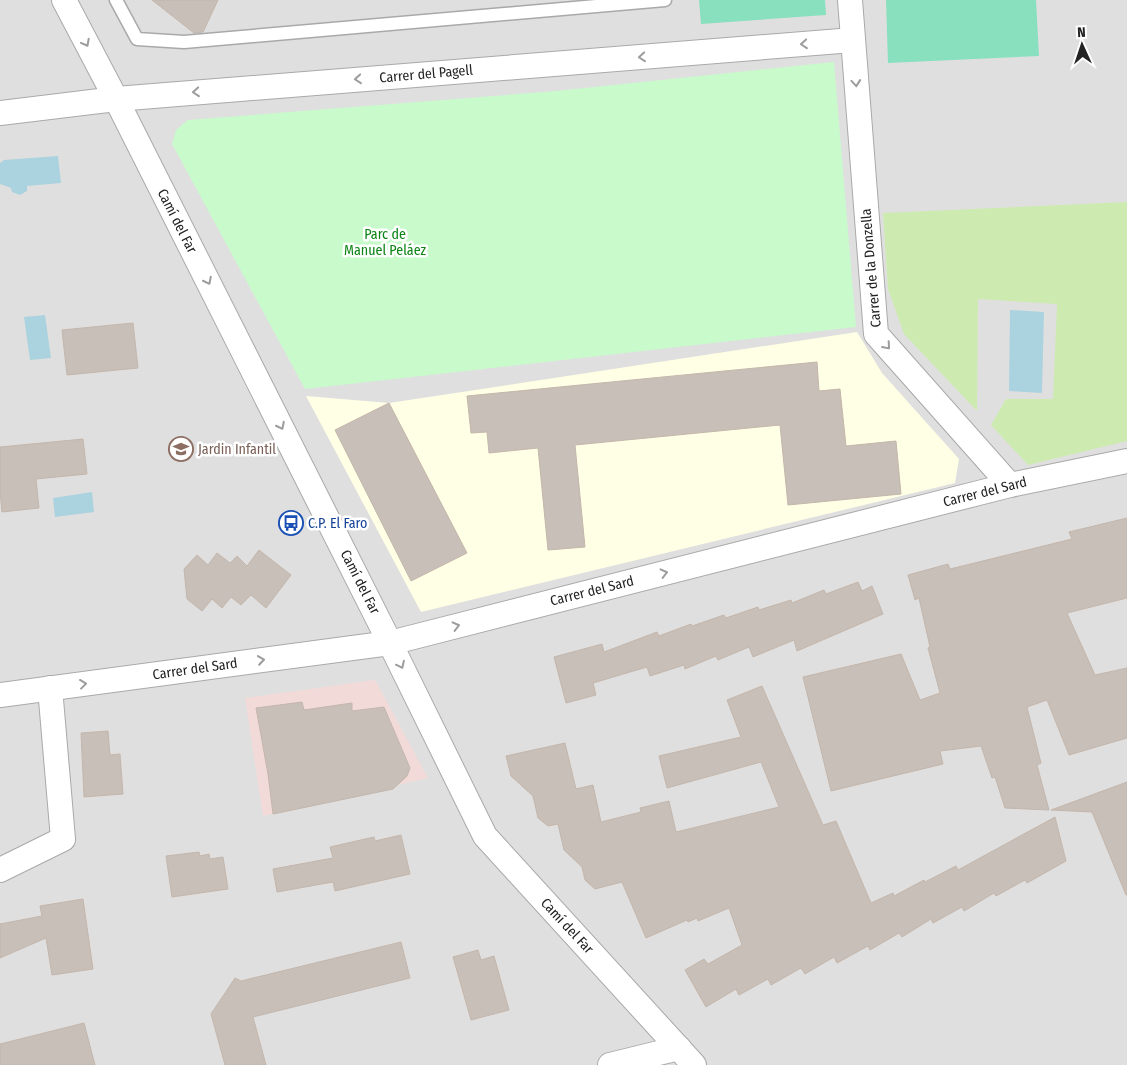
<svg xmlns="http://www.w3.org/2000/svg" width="1127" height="1065" font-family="'Fira Sans Condensed',sans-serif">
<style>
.residential{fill:#e0dfdf}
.commercial{fill:#f2dad9}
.education{fill:#ffffe5}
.grass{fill:#cdebb0}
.park{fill:#c8facc}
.pitch{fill:#88e0be}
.water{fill:#aad3df}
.building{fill:#c7bfb8;stroke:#c4b6ab}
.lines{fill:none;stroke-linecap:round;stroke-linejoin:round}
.service-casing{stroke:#a9a9a9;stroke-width:15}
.minor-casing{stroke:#a9a9a9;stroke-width:26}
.service{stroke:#fff;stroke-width:12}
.minor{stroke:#fff;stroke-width:24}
.oneway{stroke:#9c9c9c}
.labels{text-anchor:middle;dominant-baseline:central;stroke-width:5;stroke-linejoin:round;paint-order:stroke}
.street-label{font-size:14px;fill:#222;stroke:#fff}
.park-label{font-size:14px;fill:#0c8416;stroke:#fff}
.education-label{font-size:14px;fill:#785e54;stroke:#fff;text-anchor:start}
.transit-label{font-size:14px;fill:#164399;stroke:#fff;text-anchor:start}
</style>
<rect width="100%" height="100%" fill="#f2efe9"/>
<rect class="residential" x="0" y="0" width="1127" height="1065"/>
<polygon class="commercial" points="375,680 428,778 263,816 245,698"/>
<polygon class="education" points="857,332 882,373 959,459 955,483 421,612 306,396 389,403"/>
<polygon class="grass" points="1127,202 1127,441 1028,465 991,425 1006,399 1053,399 1057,304 978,299 977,411 904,334 888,289 883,213"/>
<polygon class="park" points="834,62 856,327 305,389 172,144 176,130 188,120 556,91"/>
<g class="pitch">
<polygon points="699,0 825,0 826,15 701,24"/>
<polygon points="886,0 1036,0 1039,56 888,63"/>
</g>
<g class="water">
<polygon points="58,156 61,183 27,186 27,191 20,195 12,192 11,188 0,184 0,163 4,160"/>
<polygon points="1010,310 1044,312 1042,393 1009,391"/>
<polygon points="45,315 51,358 30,360 24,317"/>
<polygon points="92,492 94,512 55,517 53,498"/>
</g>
<g class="building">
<polygon points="152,0 218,0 203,32 194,33"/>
<polygon points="133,323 138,368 67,375 62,330"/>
<polygon points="817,362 819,391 840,389 846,446 896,441 901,494 788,505 780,425 575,445 585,547 548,550 538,448 489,453 487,432 471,433 467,396"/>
<polygon points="389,403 467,553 411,581 335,430"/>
<polygon points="83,439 87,474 36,479 39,508 2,512 0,492 0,447"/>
<polygon points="1127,518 1127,598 1067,613 1095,675 1127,668 1127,738 1069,755 1047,700 1027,707 1041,763 1037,765 1049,810 1005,808 995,777 992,778 981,746 940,751 943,764 831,791 803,677 901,654 920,700 940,693 928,648 930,647 919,598 915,600 908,575 948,564 950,569 1072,539 1069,532"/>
<polygon points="259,550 291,575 266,608 251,595 241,605 231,597 222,608 212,599 202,611 187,599 184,569 197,555 208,565 217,553 230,563 237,556 247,566"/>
<polygon points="858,582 862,591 872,586 883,614 797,651 794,640 753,657 749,647 718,660 716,656 685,669 684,665 650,676 647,667 593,683 596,695 566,703 554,657 602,644 604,652 657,632 659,636 691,624 692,626 724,615 726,618 758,607 759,610 791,600 792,603 824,590 826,594"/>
<polygon points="762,686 823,825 836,821 871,903 893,893 894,896 924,880 925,882 956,866 958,870 1055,817 1066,861 1027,883 1025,880 996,896 994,893 964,911 962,907 933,923 931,919 902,937 899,933 870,950 868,946 837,963 834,957 805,974 801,968 771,985 768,979 739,995 736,989 706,1007 685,970 704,959 708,964 742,945 729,908 698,921 697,918 688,922 687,920 646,938 622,882 595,889 585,880 582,867 564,850 558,824 548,826 538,818 533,796 511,776 506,756 565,743 576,789 593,785 601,822 641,812 640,808 669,801 676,832 779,807 761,762 667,788 659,756 741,737 727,700"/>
<polygon points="302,702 304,710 352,703 352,711 384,707 410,768 407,776 393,789 273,814 268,774 256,708"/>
<polygon points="108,731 110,755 120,754 123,794 84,797 81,733"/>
<polygon points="1127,782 1127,895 1126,895 1092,812 1051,810"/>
<polygon points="401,835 410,874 335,891 333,882 277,892 273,869 333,858 330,847 374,837 375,841"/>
<polygon points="199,852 200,856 209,854 210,859 223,857 228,889 172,897 166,856"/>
<polygon points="83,899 93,969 52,975 46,938 0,958 0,924 42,916 40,906"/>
<polygon points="401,942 410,978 253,1017 266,1065 225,1065 211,1014 235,978 241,981"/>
<polygon points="478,950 481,960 494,956 509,1010 471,1020 453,957"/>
<polygon points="84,1023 95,1065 0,1065 0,1044"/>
</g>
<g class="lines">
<defs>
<polyline id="service" points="116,0 137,39 184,42 665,0"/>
<g id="minor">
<polyline points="64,0 116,99 390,643 485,836 694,1065"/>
<polyline points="850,0 876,334 1010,485"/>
<polyline points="0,113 116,99 853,40"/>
<polyline points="0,695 390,643 1010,485 1127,461"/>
<polyline points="0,870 63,839 50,688"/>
<polyline points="610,1065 679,1048"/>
</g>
</defs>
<use href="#service" class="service-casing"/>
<use href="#minor" class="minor-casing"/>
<use href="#service" class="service"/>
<use href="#minor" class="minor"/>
</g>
<defs><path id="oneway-chevron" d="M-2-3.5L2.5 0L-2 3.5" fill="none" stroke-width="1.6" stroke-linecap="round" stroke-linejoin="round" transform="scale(1.25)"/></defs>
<g class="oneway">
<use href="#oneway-chevron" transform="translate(86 43) rotate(62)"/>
<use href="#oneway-chevron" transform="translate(804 44) rotate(175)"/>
<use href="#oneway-chevron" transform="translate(642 57) rotate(175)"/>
<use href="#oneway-chevron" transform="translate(358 79) rotate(175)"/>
<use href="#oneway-chevron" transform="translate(856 83) rotate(85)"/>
<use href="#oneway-chevron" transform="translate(196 92) rotate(175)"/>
<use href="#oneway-chevron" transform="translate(208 281) rotate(63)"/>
<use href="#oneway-chevron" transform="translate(887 346) rotate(49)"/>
<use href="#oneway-chevron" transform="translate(281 426) rotate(63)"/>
<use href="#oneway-chevron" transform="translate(664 573) rotate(-14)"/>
<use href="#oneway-chevron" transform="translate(456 626) rotate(-14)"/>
<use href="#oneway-chevron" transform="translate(261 660) rotate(-8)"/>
<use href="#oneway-chevron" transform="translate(401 665) rotate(64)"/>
<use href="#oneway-chevron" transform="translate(83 684) rotate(-7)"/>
</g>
<defs>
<symbol id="school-ring" viewBox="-11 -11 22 22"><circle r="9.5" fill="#fff" stroke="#8d6e63" stroke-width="1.5"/><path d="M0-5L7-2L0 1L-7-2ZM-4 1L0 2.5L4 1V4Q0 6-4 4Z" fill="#8d6e63"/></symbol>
<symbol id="bus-ring" viewBox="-11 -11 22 22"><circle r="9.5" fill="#fff" stroke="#1a4fb4" stroke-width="1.5"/><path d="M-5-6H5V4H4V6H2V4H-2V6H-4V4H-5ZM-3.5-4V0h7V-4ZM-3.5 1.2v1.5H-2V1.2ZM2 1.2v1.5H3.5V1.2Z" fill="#1a4fb4"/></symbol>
</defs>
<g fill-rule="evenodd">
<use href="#school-ring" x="167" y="435" width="28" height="28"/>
<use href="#bus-ring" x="277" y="509" width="28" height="28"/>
</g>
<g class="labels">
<g class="street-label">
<text transform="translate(426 74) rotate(-5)">Carrer del Pagell</text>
<text transform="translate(177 221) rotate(63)">Camí del Far</text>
<text transform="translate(871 268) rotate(-95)">Carrer de la Donzella</text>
<text transform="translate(985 492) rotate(-14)">Carrer del Sard</text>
<text transform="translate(360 582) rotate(63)">Camí del Far</text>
<text transform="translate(592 591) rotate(-14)">Carrer del Sard</text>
<text transform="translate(195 669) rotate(-8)">Carrer del Sard</text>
<text transform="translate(567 926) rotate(47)">Camí del Far</text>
</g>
<g class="park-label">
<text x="385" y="234">Parc de<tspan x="385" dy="16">Manuel Peláez</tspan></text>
</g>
<g class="education-label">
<text x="198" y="449">Jardin Infantil</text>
</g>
<g class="transit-label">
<text x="308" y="523">C.P. El Faro</text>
</g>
</g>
<g transform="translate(1082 45) rotate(357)" stroke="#ffffff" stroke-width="4" paint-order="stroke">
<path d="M0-4L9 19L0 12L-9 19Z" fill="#222222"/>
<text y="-8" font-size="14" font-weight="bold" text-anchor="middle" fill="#222222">N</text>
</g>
</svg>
